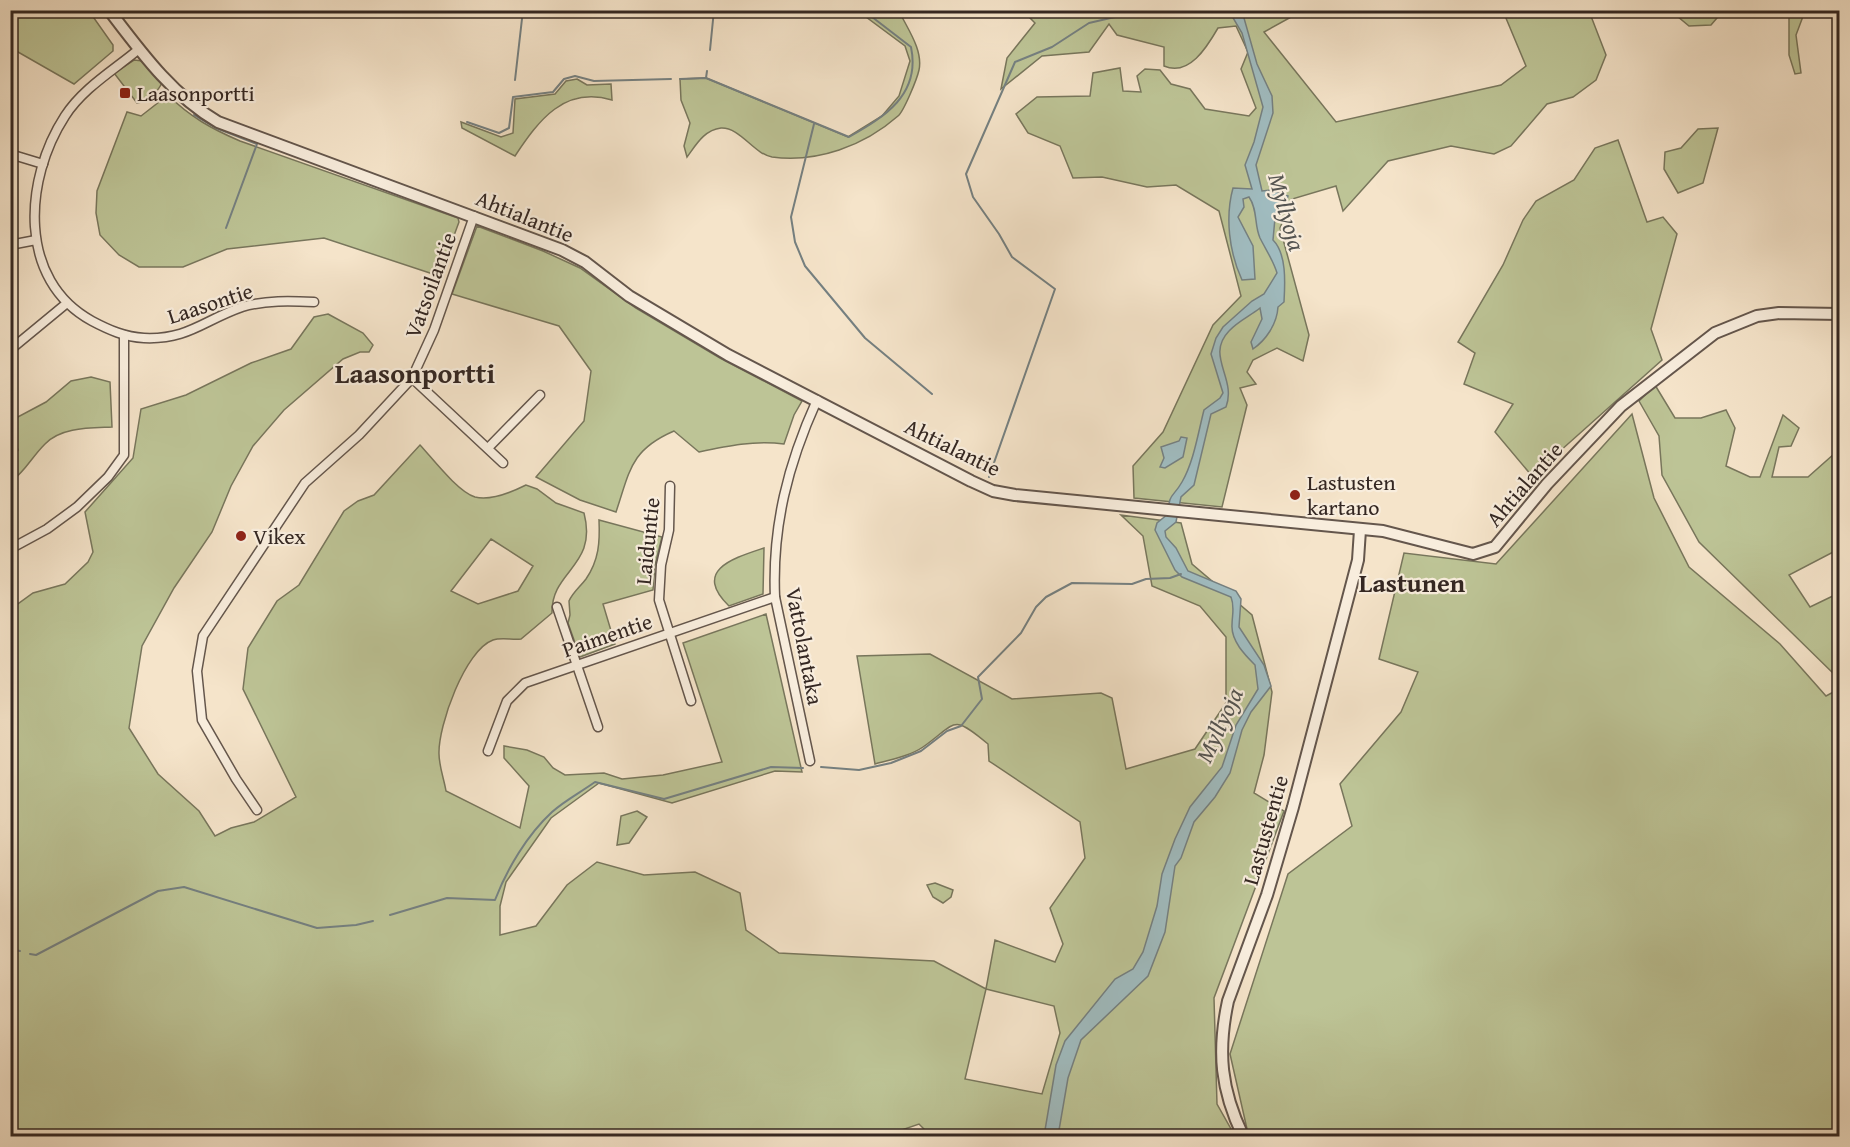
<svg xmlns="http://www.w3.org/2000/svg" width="1850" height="1147" font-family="'Gentium Book Plus',serif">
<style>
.green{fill:#bdc496;stroke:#78765c;stroke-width:1.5;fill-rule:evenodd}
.water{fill:#a0bcc0;stroke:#758081;stroke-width:1.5}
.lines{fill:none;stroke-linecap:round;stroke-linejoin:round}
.stream{stroke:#758081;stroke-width:2}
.minor-casing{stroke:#64564c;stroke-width:11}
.tertiary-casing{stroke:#64564c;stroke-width:14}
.minor{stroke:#f8eddd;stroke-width:8}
.tertiary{stroke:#f8eddd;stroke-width:10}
.poi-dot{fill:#8f2418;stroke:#f8eddd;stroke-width:2}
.labels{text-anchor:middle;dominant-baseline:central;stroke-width:4.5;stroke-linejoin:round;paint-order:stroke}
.poi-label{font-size:22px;fill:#342722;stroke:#f8eddd;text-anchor:start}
.street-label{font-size:22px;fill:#342722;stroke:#f8eddd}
.water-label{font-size:24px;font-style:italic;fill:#545451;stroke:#f8eddd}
.quarter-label{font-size:26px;font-weight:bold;fill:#342722;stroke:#f8eddd}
.district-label{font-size:28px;font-weight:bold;fill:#342722;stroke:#f8eddd}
</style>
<rect width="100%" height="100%" fill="#f5e4ca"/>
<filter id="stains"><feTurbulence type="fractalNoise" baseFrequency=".00333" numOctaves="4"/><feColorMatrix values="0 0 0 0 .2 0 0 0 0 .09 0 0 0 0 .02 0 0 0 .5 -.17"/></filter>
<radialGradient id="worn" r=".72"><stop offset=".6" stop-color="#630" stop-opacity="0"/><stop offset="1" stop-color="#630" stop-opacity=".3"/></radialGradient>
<g class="green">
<polygon points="11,10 89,11 113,45 113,51 74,84 11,48"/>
<path d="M858,11H901V15C909,31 923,51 919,70C917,79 904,111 898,116C864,146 817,163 772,157C754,154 740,127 721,128C704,130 696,145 687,157L684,146L690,123L681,100L680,79L706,78L848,137L882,116L899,96L910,61L905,46Z"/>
<path d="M1023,11H1302L1264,32L1336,122L1501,85L1526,66L1503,11H1589L1606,55L1596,80L1573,97L1547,104L1511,146L1494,154L1451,146L1388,161L1343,211L1336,186L1292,199L1280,228L1309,335L1303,361L1277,348L1253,360L1247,372L1256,384L1240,388L1247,405L1222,507L1134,498L1133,466L1163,432L1213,325L1241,296L1219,211L1176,185L1147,187L1102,177L1073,178L1060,146L1028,133L1016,114L1037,97L1090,96L1093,73L1120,68L1123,91L1141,92L1137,76L1145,69L1160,70L1171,84L1190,89L1205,109L1249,116L1256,108L1241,69L1248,52L1236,26L1218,28C1207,47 1189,77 1164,66V47L1117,35L1109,24L1089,52L1042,56L1001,89L1007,58L1035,23Z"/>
<polygon points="1671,11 1723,11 1711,25 1689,26"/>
<polygon points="1780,11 1805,11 1796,35 1801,73 1795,74 1789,55 1789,16"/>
<path d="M134,60L143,61L162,83C156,94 149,102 137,103L114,73Z"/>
<path d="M577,79L587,85L611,84L612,100C564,86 539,120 515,156L462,128L461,122L501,137L513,133L515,99L555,94L566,81Z"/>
<path d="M168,95C190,117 212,129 240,141L458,218L459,222L439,276L324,238L227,249L183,267H139L119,255L100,235L96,213L97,191L127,112L141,116Z"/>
<polygon points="1718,128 1703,183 1678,193 1664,169 1665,152 1681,148 1698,129"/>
<polygon points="1618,140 1647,222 1663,217 1677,234 1651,329 1662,360 1532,476 1495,432 1513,404 1464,384 1475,353 1458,342 1503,265 1523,220 1536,201 1574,180 1595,148"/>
<path d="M477,226L543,251L580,268L636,308L720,358L802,401L794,415L784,444C755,440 727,446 699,452L674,431C630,450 630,471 616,512L580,500L536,477L584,421L591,371L559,326L452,294Z"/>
<path d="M328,314L363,333L373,345L369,352H360L343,359L284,410L253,446L231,486L212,532L174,588L142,646L129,728L158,774L199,811L215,836L231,828L254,822L296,797L243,689L248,648L277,601L299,585L344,511L358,501L374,495L420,445C433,459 458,492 475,497C491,501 512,492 526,485L537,489L556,503L584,513C598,567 551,570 552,613L521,639C512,640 501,637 493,640C465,650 438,726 439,754C439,766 444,779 446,791L520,828L529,786L504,758V746L527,750L544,757L553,768L565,775L604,773L622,779L663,775L722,762L683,643L766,614L802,772L775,771L672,803L599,783L551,818L506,882L500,906V935L536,926L567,885L597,862L644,875L695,872L740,893L746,930L779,953L934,961L986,989L995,940L1055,962L1063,944L1050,908L1085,858L1080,822L989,761L988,744C951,713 957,723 923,747C910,756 890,760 875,764L857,656L930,654L1012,699L1101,693L1112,698L1126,769L1195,749L1226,703V637L1200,606L1152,586L1143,536L1121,515L1181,523L1192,564L1252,615L1272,692L1264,755L1254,793L1284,811L1214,998L1217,1104L1235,1136H931L919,1124L884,1136H11V609L33,593L65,584L88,562L93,552L85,512L133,458L141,409L186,395L251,363L291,349L314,317ZM491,539L533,566L518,591L478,604L451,591ZM986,989L1054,1006L1060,1033L1042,1094L965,1079Z"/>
<path d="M91,377L110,382L112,427C90,428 61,427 45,444C31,458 27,469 11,482V460L18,450L12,431L14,419L46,402L71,381Z"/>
<polygon points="1655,385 1675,418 1701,418 1726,410 1735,428 1726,466 1750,477 1760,477 1783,415 1799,428 1791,446 1779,447 1772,477 1808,477 1834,454 1839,454 1839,549 1789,575 1810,607 1839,593 1839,679 1699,542 1662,475 1659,436 1639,401"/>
<polygon points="1632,414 1654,498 1689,567 1780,644 1826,696 1839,689 1839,1136 1251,1136 1247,1129 1230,1054 1288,874 1352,826 1340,784 1401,712 1418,672 1379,659 1404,553 1496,564"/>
<path d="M599,520L662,537L655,565L653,590L603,604L615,644L580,657L568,623L570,615L569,601C573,592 580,587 586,579C599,560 600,542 599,520Z"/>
<path d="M764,548L763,594L729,606C692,570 734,558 764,548Z"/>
<polygon points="637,811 647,817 629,843 617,845 621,816"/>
<polygon points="935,883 953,890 951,897 943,903 933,897 927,885"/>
</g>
<g class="water">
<path d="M1229,11H1242L1257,64L1272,96L1273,113L1256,165L1262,191L1271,190L1288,196L1285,207L1275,218L1273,240C1287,254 1285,284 1284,302L1278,307C1277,324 1266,340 1253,349L1251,342L1262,319L1260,308C1250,316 1238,321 1229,331C1205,356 1237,378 1226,407L1211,414L1194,485L1181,497L1176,522L1165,531L1166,537L1176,548L1188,571L1236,591L1241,599L1239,627L1264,665L1271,686L1251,712L1242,730L1230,773L1215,797L1194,822L1181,858L1175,866L1165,932L1148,976L1081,1040L1068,1078L1058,1136H1044L1056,1065L1065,1041L1115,979L1133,969L1143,952L1157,906L1162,874L1175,839L1190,807L1222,767L1236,725L1258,689L1255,665C1245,655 1231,641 1232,625C1232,615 1235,607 1231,597L1182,577L1175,570L1155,530L1157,523L1168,514C1169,492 1173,498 1182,482C1194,461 1198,433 1204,410L1220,398L1223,393L1211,354L1216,338L1223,327L1252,301L1264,294L1277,273C1273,260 1266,250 1260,238C1254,225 1258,210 1249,197L1243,199L1244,207L1238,217L1253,246L1255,279L1242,280C1229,252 1225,217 1233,188L1252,189L1245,165L1254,142L1263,107L1242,33Z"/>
<polygon points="1181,437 1187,438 1183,457 1165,468 1160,467 1164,458 1161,447 1179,441"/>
</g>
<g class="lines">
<g class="stream">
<polyline points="710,50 714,10"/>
<polyline points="706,78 707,71"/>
<path d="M680,79L706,78L849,137C884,117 921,95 911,47L863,10"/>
<polyline points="515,80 523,10"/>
<polyline points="194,115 216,128 257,144 226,228"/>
<polyline points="467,122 499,133 509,128 513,97 553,92 564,79 575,76 594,81 671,79"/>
<polyline points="814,124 791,217 795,242 805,266 865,338 932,394"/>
<polyline points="989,477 1055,289 1012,257 999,234 973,197 966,174 1015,62 1052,47 1089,23 1145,10"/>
<polyline points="821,767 859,770 891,763 921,751 947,731 961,726 982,699 978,677 1021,633 1036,607 1046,597 1072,583 1132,584 1146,579 1170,578 1181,574"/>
<path d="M390,915L447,898L495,900C507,869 527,835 552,812C564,801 581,792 595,782L664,799L771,767L803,768"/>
<polyline points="10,949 20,951"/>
<polyline points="30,954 36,955 158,891 184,887 317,928 356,925 373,921"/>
</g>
<defs>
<g id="minor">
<path d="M139,49C114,70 83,88 65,116C24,179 17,280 92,321C109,330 125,337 144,338C188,340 204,320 242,307C265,300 291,301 314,302"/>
<polyline points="10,154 43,164"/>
<polyline points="10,245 36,240"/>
<polyline points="10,350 67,303"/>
<polyline points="412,378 503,463"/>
<polyline points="488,448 540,395"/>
<polyline points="670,486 669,530 661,565 659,600 691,701"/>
<polyline points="10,549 47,529 77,507 108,477 124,455 124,335"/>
<polyline points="557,607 598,727"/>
<polyline points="488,751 507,701 525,683 775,597"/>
<path d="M810,761L775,597C772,526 788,464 817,400"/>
<polyline points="257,810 236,779 202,720 197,671 203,636 305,483 359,435 412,378 434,330 474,216"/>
</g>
<g id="tertiary">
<path d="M109,10C141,52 172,95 218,122L562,250L585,262L629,296L728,355L971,481L993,491L1015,495L1383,531L1473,554L1495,547L1547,484L1621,406L1715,333L1757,316L1779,313L1840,314"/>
<path d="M1243,1136C1221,1090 1217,1052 1228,1001L1267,895L1293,807L1358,560L1360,530"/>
</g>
</defs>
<use href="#minor" class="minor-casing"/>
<use href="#tertiary" class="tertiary-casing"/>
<use href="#minor" class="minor"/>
<use href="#tertiary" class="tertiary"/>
</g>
<g class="poi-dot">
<rect x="119" y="87" width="12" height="12" rx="3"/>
<circle cx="1295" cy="495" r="6"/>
<circle cx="241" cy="536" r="6"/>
</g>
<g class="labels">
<g class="poi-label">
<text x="137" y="93">Laasonportti</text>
<text x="1307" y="482">Lastusten<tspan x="1307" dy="25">kartano</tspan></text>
<text x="253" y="536">Vikex</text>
</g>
<g class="street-label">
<text transform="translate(525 216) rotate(22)">Ahtialantie</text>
<text transform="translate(430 285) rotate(-70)">Vatsoilantie</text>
<text transform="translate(210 303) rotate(-18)">Laasontie</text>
<text transform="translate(953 447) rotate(26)">Ahtialantie</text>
<text transform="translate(1524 484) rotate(-49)">Ahtialantie</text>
<text transform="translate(647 541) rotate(-84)">Laiduntie</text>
<text transform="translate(607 635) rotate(-19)">Paimentie</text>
<text transform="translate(805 646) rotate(79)">Vattolantaka</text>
<text transform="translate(1265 830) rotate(-74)">Lastustentie</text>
</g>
<g class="water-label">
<text transform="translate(1287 212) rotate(74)">Myllyoja</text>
<text transform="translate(1219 725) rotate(-65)">Myllyoja</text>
</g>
<g class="quarter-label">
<text x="1412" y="582">Lastunen</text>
</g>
<g class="district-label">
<text x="415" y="372">Laasonportti</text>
</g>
</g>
<rect width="1850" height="1147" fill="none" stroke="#f5e4ca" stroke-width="36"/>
<rect x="12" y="12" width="1826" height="1123" fill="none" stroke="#342722" stroke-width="3"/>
<rect x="18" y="18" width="1814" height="1111" fill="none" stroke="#342722" stroke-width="1.5"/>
<rect width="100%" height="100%" filter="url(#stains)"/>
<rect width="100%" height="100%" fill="url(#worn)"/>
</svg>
